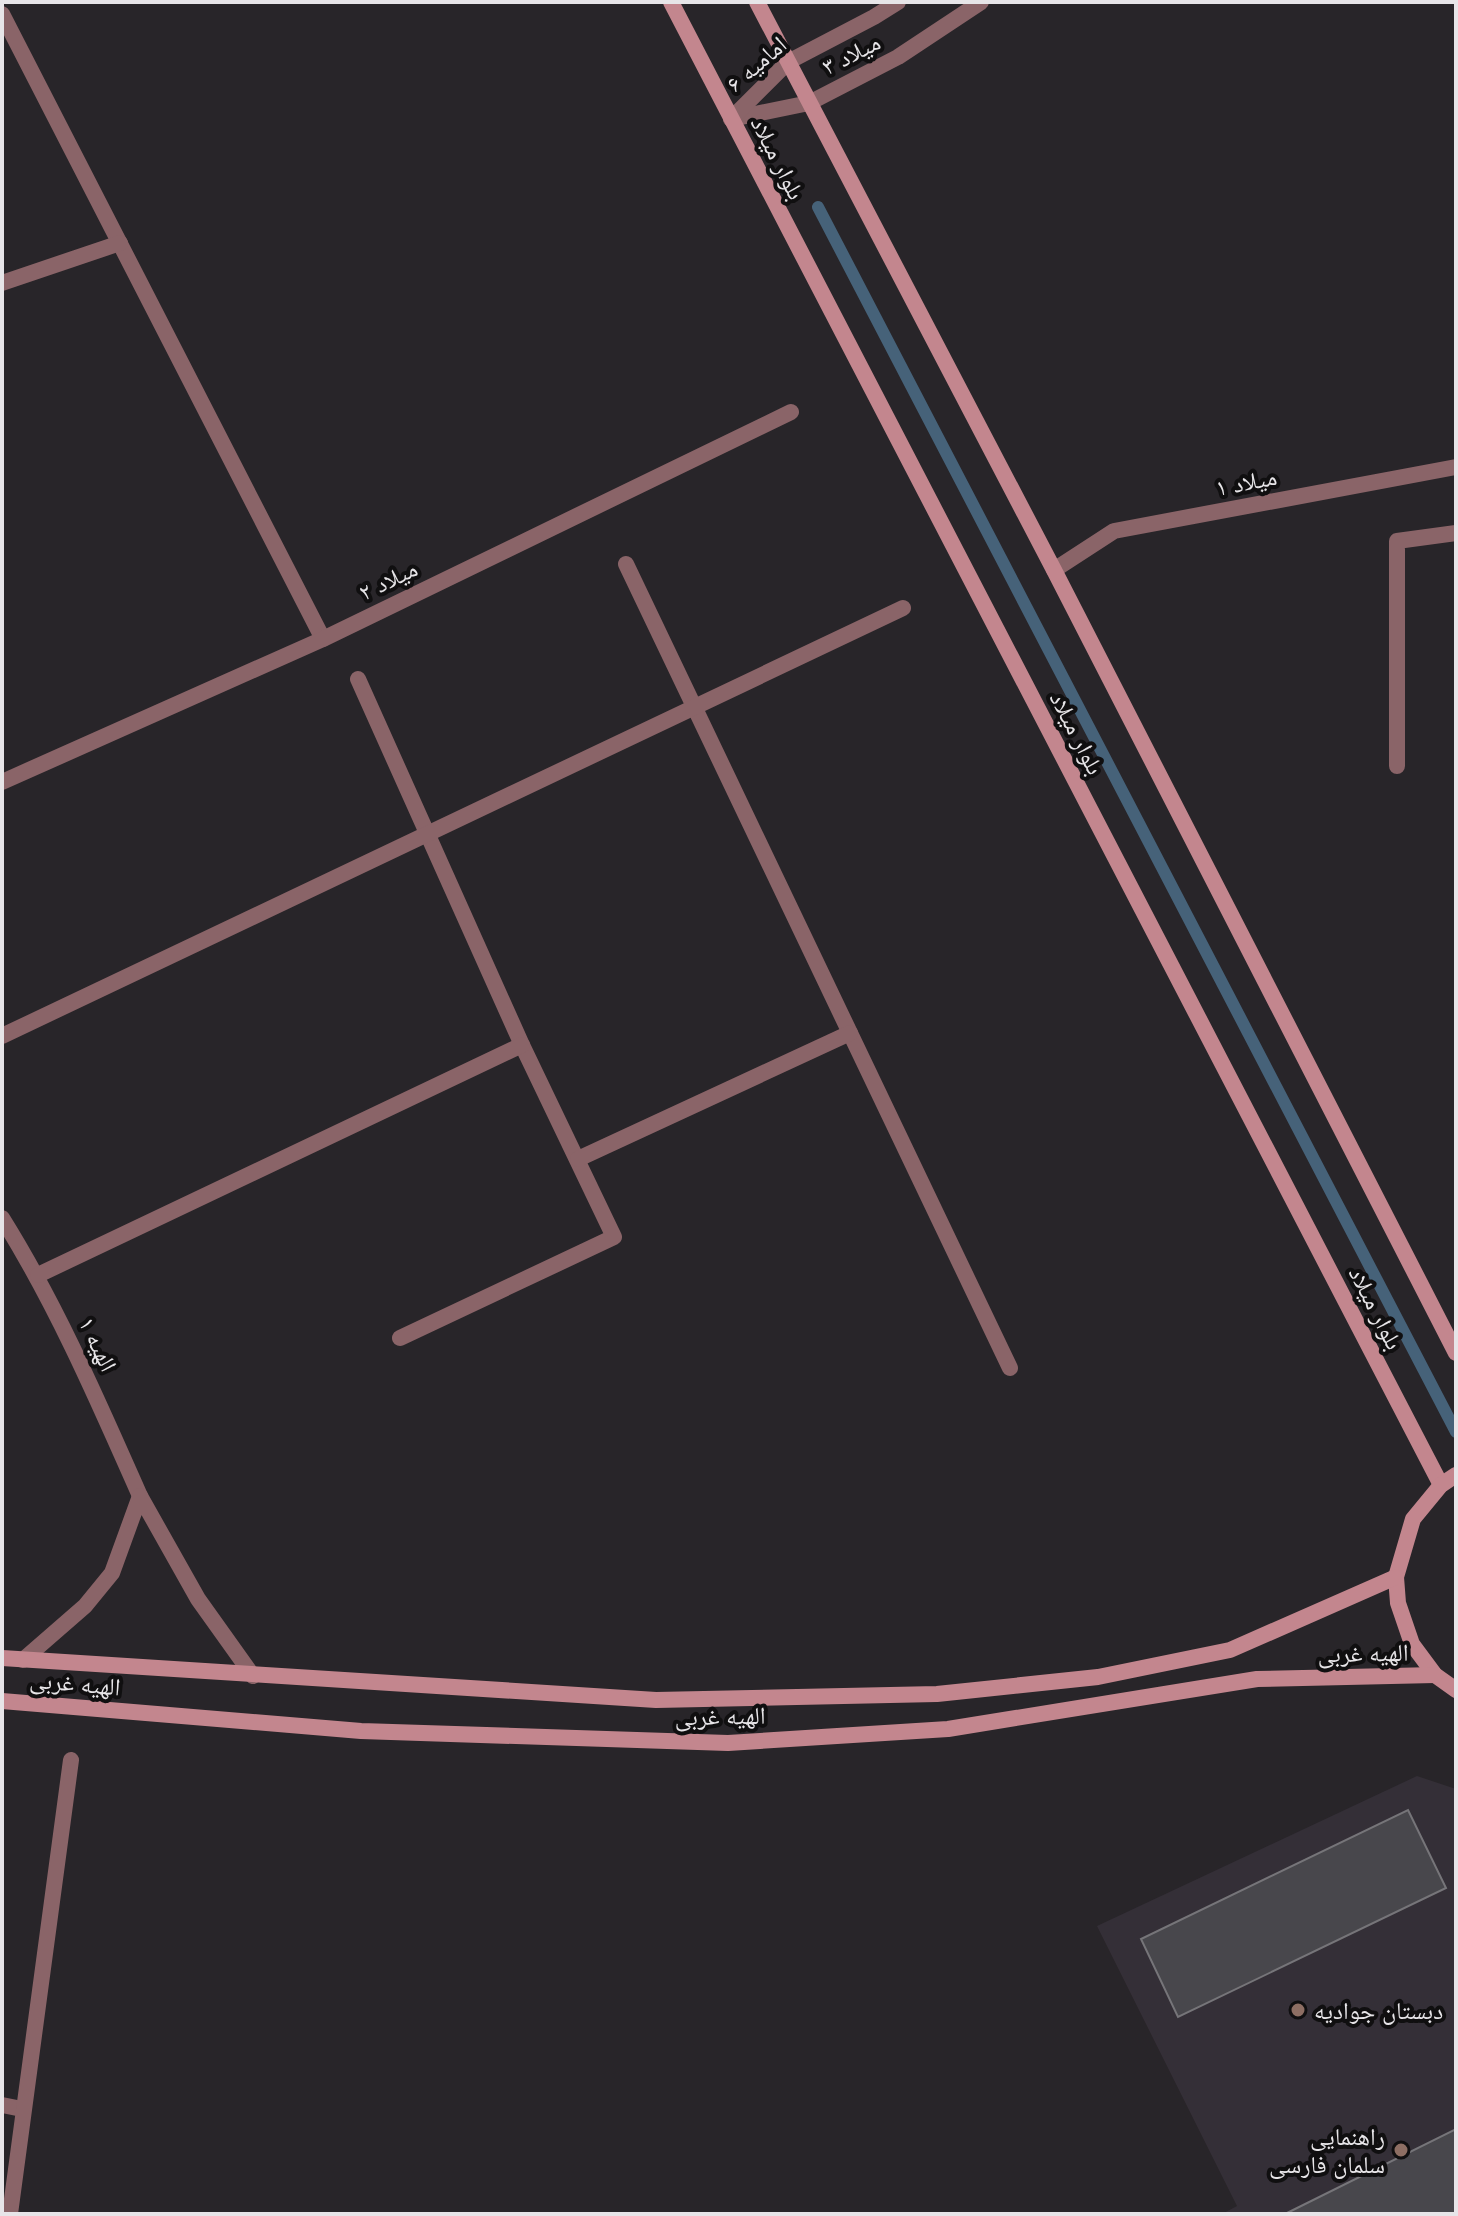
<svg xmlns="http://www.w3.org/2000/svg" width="1458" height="2216" font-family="Arial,'Noto Naskh Arabic',sans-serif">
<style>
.built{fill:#342f37}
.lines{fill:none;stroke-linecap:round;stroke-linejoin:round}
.stream{stroke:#466279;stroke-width:12}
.building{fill:#48474c;stroke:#767579;stroke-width:2}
.lane{stroke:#8a6468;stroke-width:16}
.street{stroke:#8a6468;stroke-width:16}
.secondary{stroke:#c3868e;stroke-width:16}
.education-dot{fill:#8d6e63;stroke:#100f10;stroke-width:3}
.labels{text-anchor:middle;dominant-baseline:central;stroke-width:8;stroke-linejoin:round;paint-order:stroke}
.street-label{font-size:24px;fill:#e7e5e8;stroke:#100f10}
.poi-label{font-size:24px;fill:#e7e5e8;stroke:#100f10;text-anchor:start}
</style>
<rect width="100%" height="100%" fill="#282529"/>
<polygon class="built" points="1417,1776 1456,1789 1456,2214 1222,2214 1237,2206 1097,1926"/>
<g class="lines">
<polyline class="stream" points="818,207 1456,1432"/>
</g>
<g class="building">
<polygon points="1408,1810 1446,1888 1178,2017 1141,1939"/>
<polygon points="1456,2129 1456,2214 1285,2214"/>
</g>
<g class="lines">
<polyline class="lane" points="1397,766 1397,541 1456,533"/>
<g class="street">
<polyline points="2,14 323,639"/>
<polyline points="731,119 809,103 898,57 981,2"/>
<polyline points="731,119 788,62 874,17 898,2"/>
<polyline points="2,283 120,243"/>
<polyline points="626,564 1010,1368"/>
<polyline points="1054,570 1114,531 1456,467"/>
<polyline points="358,679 522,1045 614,1237 400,1338"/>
<polyline points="2,782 323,639 791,412"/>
<polyline points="2,1036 903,608"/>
<polyline points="578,1159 850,1033"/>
<path d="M2,1218C57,1306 98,1401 140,1496"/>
<polyline points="38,1275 522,1045"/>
<polyline points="23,1660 85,1606 112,1573 140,1496 198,1599 253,1676"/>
<polyline points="2,2105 22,2109"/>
<polyline points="10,2214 71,1760"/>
</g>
<g class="secondary">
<polyline points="671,2 1441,1485"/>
<polyline points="757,2 1054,570 1456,1353"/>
<polyline points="1456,1475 1441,1485 1413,1519 1396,1577 1398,1603 1412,1644 1435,1675 1456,1690"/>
<polyline points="2,1658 656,1700 937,1694 1098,1677 1230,1650 1396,1577"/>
<polyline points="2,1701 361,1731 728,1743 948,1729 1257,1679 1435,1675"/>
</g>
</g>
<g class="education-dot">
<circle cx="1298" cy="2010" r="8"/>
<circle cx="1401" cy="2150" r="8"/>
</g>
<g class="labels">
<g class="street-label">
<text transform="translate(851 54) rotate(-27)">میلاد ۳</text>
<text transform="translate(756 64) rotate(-41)">امامیه ۶</text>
<text transform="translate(778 158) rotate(63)">بلوار میلاد</text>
<text transform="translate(1246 482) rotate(-11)">میلاد ۱</text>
<text transform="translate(388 580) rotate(-26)">میلاد ۲</text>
<text transform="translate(1077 733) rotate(63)">بلوار میلاد</text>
<text transform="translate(1376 1308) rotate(63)">بلوار میلاد</text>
<text transform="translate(98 1344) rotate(64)">الهیه ۱</text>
<text transform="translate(1363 1653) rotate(-1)">الهیه غربی</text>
<text transform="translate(75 1683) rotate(5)">الهیه غربی</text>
<text transform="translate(720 1716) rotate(-1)">الهیه غربی</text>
</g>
<g class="poi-label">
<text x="1314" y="2010">دبستان جوادیه</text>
<text x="1385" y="2136" text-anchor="end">راهنمایی<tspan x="1385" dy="28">سلمان فارسی</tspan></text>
</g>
</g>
<rect width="1458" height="2216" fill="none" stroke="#e7e5e8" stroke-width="8"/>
</svg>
